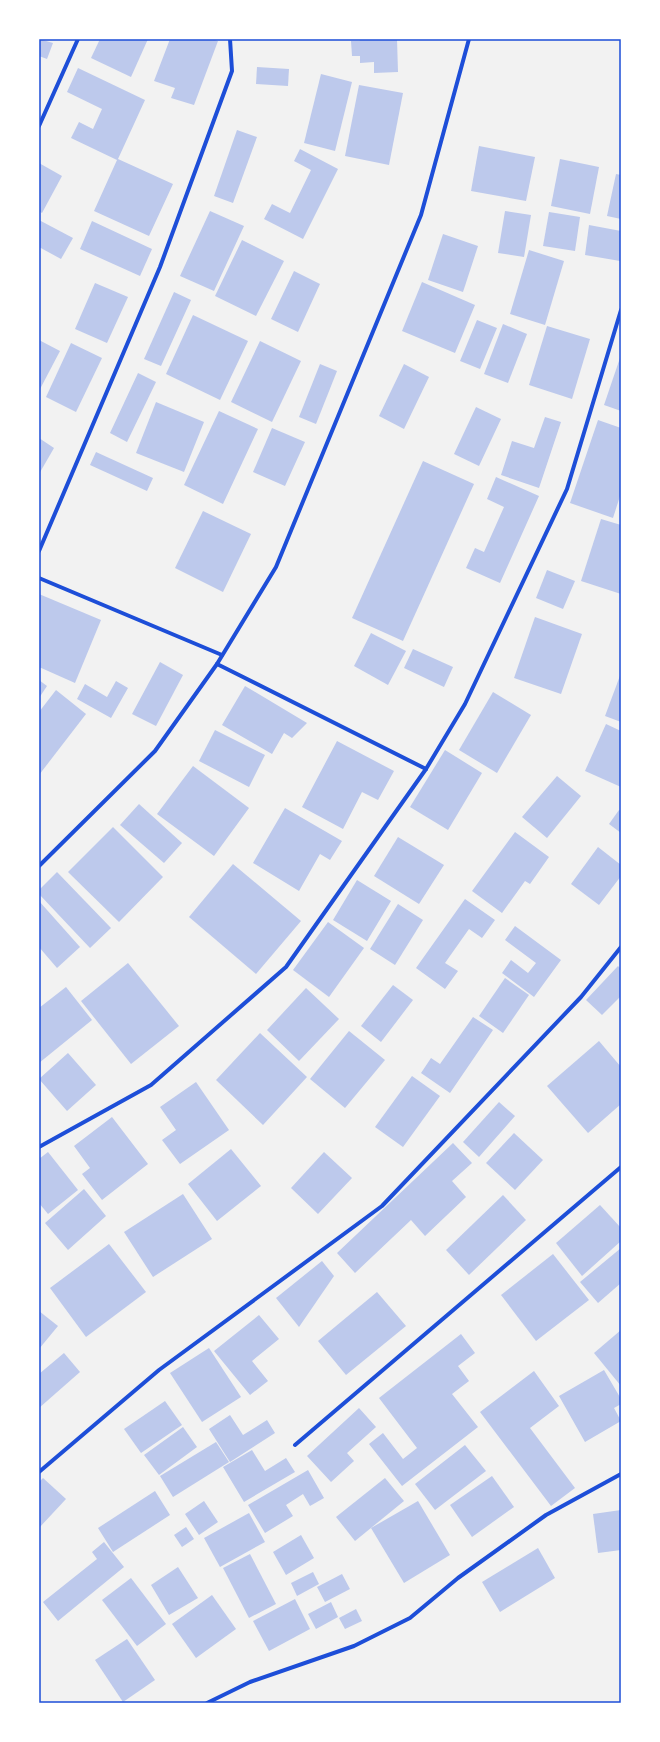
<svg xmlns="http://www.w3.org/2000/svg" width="660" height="1742" font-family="'Sofia Sans Condensed',sans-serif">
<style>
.building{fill:#bdc9ec}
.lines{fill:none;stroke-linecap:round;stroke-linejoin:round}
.minor{stroke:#1d4ed8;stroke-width:4}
.neatline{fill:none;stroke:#1d4ed8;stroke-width:1.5}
</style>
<rect width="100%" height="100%" fill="#f2f2f2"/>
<g class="building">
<polygon points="39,39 53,43 47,59 39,56"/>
<polygon points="100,39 148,39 131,77 91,58"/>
<polygon points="170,39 212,39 218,41 194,105 171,98 175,88 154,81"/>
<polygon points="359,39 397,39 398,72 374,73 374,62 360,63 360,56 352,56 351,41 360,41"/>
<polygon points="257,67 289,69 288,86 256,84"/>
<polygon points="78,68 145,100 118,159 173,184 149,236 94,211 117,160 71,138 79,122 93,129 102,109 67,92"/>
<polygon points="321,74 352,82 335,151 304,143"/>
<polygon points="359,85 403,93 389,165 345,156"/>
<polygon points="237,130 257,137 233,203 214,196"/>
<polygon points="479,146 535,157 526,201 471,191"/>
<polygon points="300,149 338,169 303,239 264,219 272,204 290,213 311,170 294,161"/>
<polygon points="560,159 599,167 590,214 551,206"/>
<polygon points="39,163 62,176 42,213 39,211"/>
<polygon points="616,174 621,175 621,219 607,216"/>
<polygon points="210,211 244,226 214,291 180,276"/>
<polygon points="505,211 531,215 524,257 498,253"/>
<polygon points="549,212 580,217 575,251 543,246"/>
<polygon points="39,220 73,238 61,259 39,247"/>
<polygon points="92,221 152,249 140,276 80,249"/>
<polygon points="589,225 621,231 620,261 585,255"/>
<polygon points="443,234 478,246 463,292 428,280"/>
<polygon points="242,240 284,261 256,316 215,296"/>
<polygon points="529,250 564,261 545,325 510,314"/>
<polygon points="294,271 320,284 298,332 271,319"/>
<polygon points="422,282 475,305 455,353 402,331"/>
<polygon points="95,283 128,297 107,343 75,329"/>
<polygon points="174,292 191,300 161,366 144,359"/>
<polygon points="193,315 248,341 220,400 166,374"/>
<polygon points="477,320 497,328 480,369 460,361"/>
<polygon points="503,324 527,334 508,383 484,374"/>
<polygon points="547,326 590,339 572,399 529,385"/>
<polygon points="39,340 60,351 39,391"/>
<polygon points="260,341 301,361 272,422 231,402"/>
<polygon points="71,343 102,358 76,412 46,397"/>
<polygon points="621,355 621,411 604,405"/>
<polygon points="320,364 337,371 316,424 299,417"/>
<polygon points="404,364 429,377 404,429 379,416"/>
<polygon points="138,373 156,382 127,442 110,433"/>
<polygon points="156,402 204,422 184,472 136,453"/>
<polygon points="476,407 501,419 479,466 454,454"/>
<polygon points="219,411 258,429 223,504 184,485"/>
<polygon points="545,417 561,422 539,488 501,475 512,441 534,448"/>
<polygon points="598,420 621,428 621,493 613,518 570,503"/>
<polygon points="272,428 305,442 285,486 253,472"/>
<polygon points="39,438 54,448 39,474"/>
<polygon points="96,452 153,478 147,491 90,465"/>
<polygon points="423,461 474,484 403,641 352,618"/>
<polygon points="496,477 539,496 500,583 466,568 475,548 484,552 504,507 487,499"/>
<polygon points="203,511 251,534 223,592 175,568"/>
<polygon points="601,519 621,525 621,594 581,581"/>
<polygon points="547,570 575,581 563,609 536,598"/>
<polygon points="39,594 101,620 75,683 39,667"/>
<polygon points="535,617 582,634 561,694 514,678"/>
<polygon points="371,633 406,651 388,685 354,666"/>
<polygon points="413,649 453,667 444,687 404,668"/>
<polygon points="160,662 183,675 156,726 132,714"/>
<polygon points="621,673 621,722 605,716"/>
<polygon points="39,680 47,686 39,698"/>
<polygon points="116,681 128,688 111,718 77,699 85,684 107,697"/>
<polygon points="245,686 307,723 292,738 284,733 272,754 222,725"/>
<polygon points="56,690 86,714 39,775 39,712"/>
<polygon points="493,692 531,715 497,773 459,750"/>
<polygon points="606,724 621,731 621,787 585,771"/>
<polygon points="215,730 265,755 249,787 199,761"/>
<polygon points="337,741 394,771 378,800 362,792 343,829 302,807"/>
<polygon points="445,750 482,773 448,830 410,807"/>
<polygon points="193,766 249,808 214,856 157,814"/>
<polygon points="557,776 581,796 547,838 522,817"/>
<polygon points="139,804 182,843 164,863 120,825"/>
<polygon points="285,808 342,841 330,860 320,854 299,891 253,863"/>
<polygon points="619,810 621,811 621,833 609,824"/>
<polygon points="113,827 163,877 119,922 68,872"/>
<polygon points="515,832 549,857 530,884 525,881 502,913 472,891"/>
<polygon points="398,837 444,865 419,904 374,876"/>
<polygon points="598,847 621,865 621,876 599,905 571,884"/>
<polygon points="233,864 301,921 256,974 189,917"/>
<polygon points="57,872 111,928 90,948 39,894 39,890"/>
<polygon points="357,880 391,901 367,941 333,920"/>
<polygon points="465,899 495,920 482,938 469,929 445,963 458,971 445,989 416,968"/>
<polygon points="39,901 80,947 57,968 39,947"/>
<polygon points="398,904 423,920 395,965 370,949"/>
<polygon points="328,922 364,948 329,997 293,970"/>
<polygon points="515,926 561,960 534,997 502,973 511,960 528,973 536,963 505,940"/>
<polygon points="128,963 179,1026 131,1064 81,1001"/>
<polygon points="618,966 621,969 621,996 602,1015 586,1000"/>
<polygon points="505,978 529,995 503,1033 479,1016"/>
<polygon points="393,985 413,1000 381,1042 361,1026"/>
<polygon points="66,987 92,1020 39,1063 39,1008"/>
<polygon points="306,988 339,1019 299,1061 267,1030"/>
<polygon points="473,1017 493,1030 450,1093 421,1073 431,1058 440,1064"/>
<polygon points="349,1031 385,1060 345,1108 310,1079"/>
<polygon points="260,1033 307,1077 263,1125 216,1080"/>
<polygon points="599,1041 621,1067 621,1104 588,1133 547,1086"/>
<polygon points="68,1053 96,1085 67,1111 39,1079"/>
<polygon points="412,1076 440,1096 403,1147 375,1127"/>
<polygon points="196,1082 229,1130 180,1164 162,1140 176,1130 160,1107"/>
<polygon points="499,1102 515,1116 479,1157 463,1142"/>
<polygon points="112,1117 148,1164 102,1200 82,1174 90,1168 74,1146"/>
<polygon points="514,1133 543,1160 515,1190 486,1163"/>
<polygon points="453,1143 472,1163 452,1181 466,1197 425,1236 411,1220 355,1273 337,1253"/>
<polygon points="231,1149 261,1186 217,1221 188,1184"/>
<polygon points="48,1152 78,1190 48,1214 39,1203 39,1159"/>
<polygon points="324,1152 352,1178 318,1214 291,1188"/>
<polygon points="84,1189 106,1216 68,1250 45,1223"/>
<polygon points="183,1194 212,1239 153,1277 124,1232"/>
<polygon points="503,1195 526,1220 469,1275 446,1250"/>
<polygon points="600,1205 621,1228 621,1241 582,1276 556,1243"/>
<polygon points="109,1244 146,1292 86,1337 50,1288"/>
<polygon points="621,1248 621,1283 598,1303 580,1282"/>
<polygon points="553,1254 589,1300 536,1341 501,1295"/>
<polygon points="322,1261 334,1276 299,1327 276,1298"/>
<polygon points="377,1292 406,1326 346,1375 318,1341"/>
<polygon points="39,1311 58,1326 39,1349"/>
<polygon points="259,1315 279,1339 252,1361 268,1381 250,1395 214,1351"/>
<polygon points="621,1330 621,1386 594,1353"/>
<polygon points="461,1334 475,1353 458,1366 469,1381 452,1394 478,1427 402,1486 369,1444 383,1433 403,1459 417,1448 379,1398"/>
<polygon points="209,1348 241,1397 202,1422 170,1373"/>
<polygon points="64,1353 80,1372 39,1408 39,1374"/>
<polygon points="604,1370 621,1399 621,1404 614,1408 621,1421 585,1442 559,1396"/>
<polygon points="534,1371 559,1406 530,1428 575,1488 551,1506 480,1412"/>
<polygon points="165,1401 182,1425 141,1453 124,1429"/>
<polygon points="359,1408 376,1427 347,1453 354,1461 331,1482 307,1456"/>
<polygon points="230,1415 243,1435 267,1420 275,1433 230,1462 209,1429"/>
<polygon points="183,1427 197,1447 159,1475 144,1455"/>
<polygon points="216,1442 229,1462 173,1497 160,1476"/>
<polygon points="465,1445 486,1471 435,1510 415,1484"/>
<polygon points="252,1450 265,1471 286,1458 295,1472 244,1502 223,1467"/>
<polygon points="308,1470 324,1498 310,1506 303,1494 286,1505 293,1516 265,1533 248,1505"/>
<polygon points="492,1476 514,1507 472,1537 450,1505"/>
<polygon points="43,1478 66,1499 39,1528 39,1482"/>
<polygon points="385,1478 404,1501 355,1541 336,1517"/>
<polygon points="155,1491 170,1515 113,1552 98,1528"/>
<polygon points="204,1501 218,1522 199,1535 185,1514"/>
<polygon points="418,1501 450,1555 404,1583 371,1528"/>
<polygon points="621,1510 621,1550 598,1553 593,1514"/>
<polygon points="249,1513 265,1542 220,1567 204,1538"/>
<polygon points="186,1527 194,1539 182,1547 174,1535"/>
<polygon points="301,1535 314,1558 286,1575 273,1552"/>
<polygon points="104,1542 124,1567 58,1621 43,1602 97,1559 92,1552"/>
<polygon points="538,1548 555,1578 500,1612 482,1582"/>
<polygon points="250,1554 276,1604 249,1618 223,1568"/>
<polygon points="178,1567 198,1598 169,1615 151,1585"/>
<polygon points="313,1572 319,1584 297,1596 291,1583"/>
<polygon points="342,1574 350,1589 325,1602 317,1587"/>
<polygon points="131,1578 166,1624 137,1646 102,1600"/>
<polygon points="212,1595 236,1629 196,1658 172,1624"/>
<polygon points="295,1599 310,1629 269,1651 253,1621"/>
<polygon points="331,1602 338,1617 316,1629 308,1614"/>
<polygon points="356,1609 362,1621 345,1629 339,1618"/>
<polygon points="127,1639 155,1680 123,1702 95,1660"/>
</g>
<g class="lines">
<g class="minor">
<polyline points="39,126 78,39"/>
<polyline points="39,551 160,267 232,71 230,39"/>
<polyline points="39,578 222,655"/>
<polyline points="217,664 426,769"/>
<polyline points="39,866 155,751 217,664 276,567 421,215 469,39"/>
<polyline points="39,1147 151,1085 286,967 426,769 465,704 567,489 621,310"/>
<polyline points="295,1445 621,1167"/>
<polyline points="39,1472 159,1370 382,1206 581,997 621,947"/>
<polyline points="207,1703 250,1682 354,1646 410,1618 458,1578 546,1515 621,1474"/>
</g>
</g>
<rect width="660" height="1742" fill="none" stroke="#ffffff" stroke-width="80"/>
<rect x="40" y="40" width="580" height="1662" class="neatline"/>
</svg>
